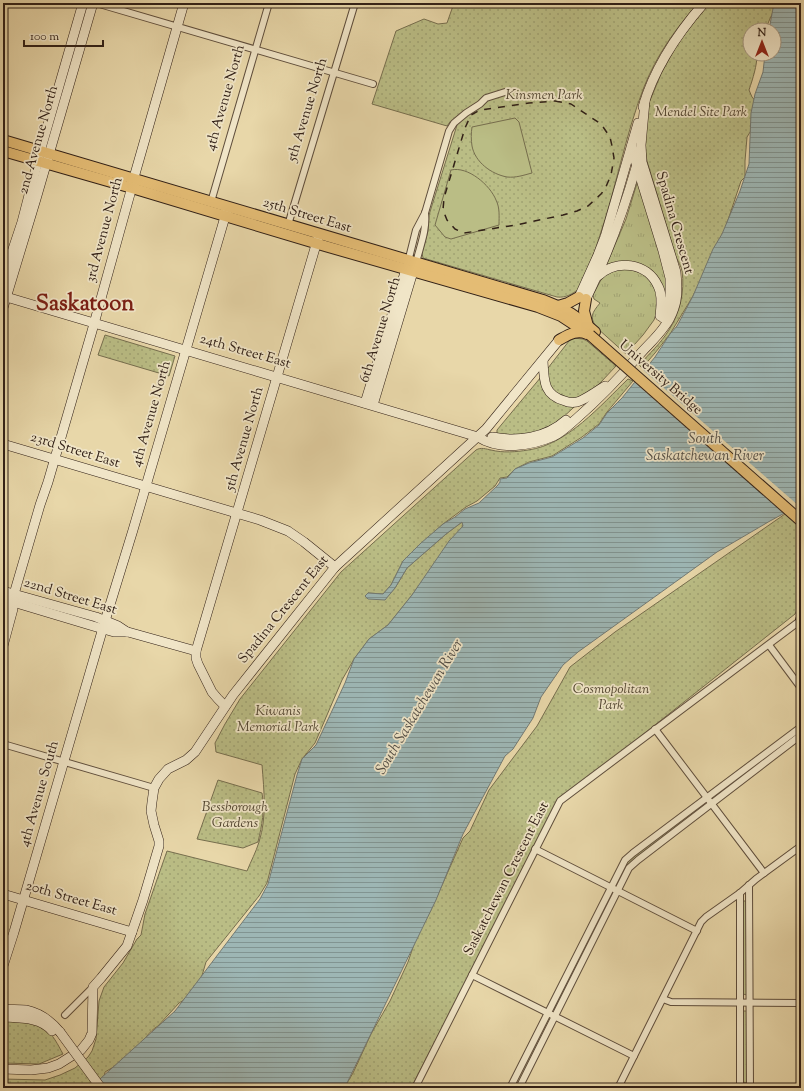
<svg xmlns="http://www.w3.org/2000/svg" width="804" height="1091" font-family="'Sorts Mill Goudy',serif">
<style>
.grass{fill:url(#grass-tufts);stroke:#766e4e}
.park{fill:url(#park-dots);stroke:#766e4e}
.pitch{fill:#babd85;stroke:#766e4e}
.water{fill:url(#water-rules);stroke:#727a75}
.pier{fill:#e8d7a9}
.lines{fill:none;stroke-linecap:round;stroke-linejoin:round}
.street-casing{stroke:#5f4e3c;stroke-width:8}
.secondary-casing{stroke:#312017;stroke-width:10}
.primary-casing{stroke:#312017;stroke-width:12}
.street{stroke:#f0e5c7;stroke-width:6}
.secondary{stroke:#f0e5c7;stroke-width:9}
.primary{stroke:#e4bc74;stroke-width:10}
.rail{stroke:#312017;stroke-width:1.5;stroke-dasharray:7 7;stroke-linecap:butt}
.secondary-bridge-casing{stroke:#312017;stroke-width:10;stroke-linecap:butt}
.primary-bridge-casing{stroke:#312017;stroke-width:12;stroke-linecap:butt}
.secondary-bridge{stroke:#f0e5c7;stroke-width:9}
.primary-bridge{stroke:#e4bc74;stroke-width:10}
.labels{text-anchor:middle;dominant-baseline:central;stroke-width:3.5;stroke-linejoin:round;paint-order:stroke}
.park-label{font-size:14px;font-style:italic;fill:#534732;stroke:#f0e5c7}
.street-label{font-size:14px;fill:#312017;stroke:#f0e5c7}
.water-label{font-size:15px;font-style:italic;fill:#514d46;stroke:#f0e5c7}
.town-label{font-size:22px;font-weight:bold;fill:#7a1f14;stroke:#f0e5c7}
</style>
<defs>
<pattern id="grass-tufts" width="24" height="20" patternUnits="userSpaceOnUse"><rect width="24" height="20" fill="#babd85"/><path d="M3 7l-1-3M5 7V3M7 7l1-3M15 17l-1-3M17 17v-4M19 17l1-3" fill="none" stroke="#a0a272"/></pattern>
<pattern id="park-dots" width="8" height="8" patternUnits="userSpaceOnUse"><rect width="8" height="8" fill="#babd85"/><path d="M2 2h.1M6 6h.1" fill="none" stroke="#a0a272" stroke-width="1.8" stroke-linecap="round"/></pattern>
<pattern id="water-rules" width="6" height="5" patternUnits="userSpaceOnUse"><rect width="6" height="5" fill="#9db6b4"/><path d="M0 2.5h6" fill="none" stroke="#819491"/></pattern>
</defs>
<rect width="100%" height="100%" fill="#e8d7a9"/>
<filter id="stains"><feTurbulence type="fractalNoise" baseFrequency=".005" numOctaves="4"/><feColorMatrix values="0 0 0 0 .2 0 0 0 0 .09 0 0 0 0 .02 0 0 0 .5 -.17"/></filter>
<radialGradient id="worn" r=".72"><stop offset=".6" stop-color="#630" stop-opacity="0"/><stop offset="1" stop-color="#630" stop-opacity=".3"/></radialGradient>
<g class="grass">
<polygon points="638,180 666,271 666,299 651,271 606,266 626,219"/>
<path d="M624,267L647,275L658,293L657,311L654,320L643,335L626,354L597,328C589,317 592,313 600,303L594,299L593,295L603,276Z"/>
<polygon points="702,804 704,807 632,861 619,883 617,882 627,862 629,859"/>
<polygon points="609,896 612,898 556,1009 554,1008"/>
<polygon points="743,901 747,901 747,995 743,994"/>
<polygon points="743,1011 747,1011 747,1083 743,1082"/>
</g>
<g class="park">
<path d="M454,3L474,4L475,3H698C676,28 656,56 644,87C625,136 616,188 599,238C594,255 586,272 579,289C572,294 566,298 557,297L423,258L422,253L428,231L429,215L457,125L450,122L447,126L372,104L396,31L424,19L438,24L447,23Z"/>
<path d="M710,3H777L765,30H750V54H757C757,66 753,78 749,90L752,97L758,104L752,129L747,137L745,161V177L741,181L722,238L693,296L670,334L655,353L642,368L639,365C649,354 661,343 669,330C680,313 685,291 682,271C681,266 678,261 676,257L647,161L644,144L649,103L661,74L678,43L696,20Z"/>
<polygon points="105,335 175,356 169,376 98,355"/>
<polygon points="573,338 583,339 587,341 616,366 601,382 558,422 541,431 523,436 497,435 497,430 541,377 569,341"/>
<path d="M628,379L633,381L607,412L599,424L582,437L552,456L529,462L515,469L507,477L500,478L495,486L477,501L466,507L443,524L403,561L391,585L383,594L368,593L385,599L395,588L407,568L446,534L462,522L463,526L412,595L388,625L369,639L354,659L342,680L315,743L302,759L295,774L267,883L259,896L206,962L201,979L184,1000L179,1003L158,1026C149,1031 144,1041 136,1049C127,1058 116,1066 105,1072L104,1077L90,1088H3V1079L45,1080L60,1075L75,1068L88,1057L92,1051L96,1039L99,1001L104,987L123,963L137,939L141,935L145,914L167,851L247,871C251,861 256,852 259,842C267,817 264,791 262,765L216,752L215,743L225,724L240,699L341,572L476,450C481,447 486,449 491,450C503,453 516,452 528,450C567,445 601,405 628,379Z"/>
<polygon points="785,514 801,528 801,602 795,614 559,801 411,1088 344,1088 353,1073 371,1034 390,1001 408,962 422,921 430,912 463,838 470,831 489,790 537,726 570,667 615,632"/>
<path d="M218,780L262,793C265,810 262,825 258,842L243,848L197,839Z"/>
<path d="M3,1021C16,1022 33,1020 44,1028C53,1034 58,1045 63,1054L39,1064L3,1063Z"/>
</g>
<g class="pitch">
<path d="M515,118L519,122L532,173C524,175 516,178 507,177C491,174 475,162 472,146C471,140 471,133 472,127Z"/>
<path d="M451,170C468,166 490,185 496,200C500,208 499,216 499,225L451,239L445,237L435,225Z"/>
</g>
<polygon class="water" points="774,3 801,3 801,501 792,509 770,521 717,552 578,652 563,665 541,697 533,718 513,749 505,756 463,834 436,900 347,1083 342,1088 90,1088 175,1011 260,899 268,884 297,775 302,759 316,745 345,683 354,659 369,639 388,625 412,595 449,541 463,526 462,522 446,534 407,568 395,588 385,600 368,599 365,596 368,593 383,594 391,585 403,561 421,543 443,524 455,517 465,509 479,503 498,485 500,482 500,479 507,478 515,469 529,463 552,457 583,438 599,425 607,413 622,398 655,357 670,334 677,326 693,296 713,249 722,234 740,191 749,164 751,113 755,94 763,72 765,54 774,54 774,30 769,30"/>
<polygon class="pier" points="642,369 799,506 793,511 786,515 633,381"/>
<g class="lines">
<defs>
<g id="street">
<polyline points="96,3 373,84"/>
<polyline points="211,202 269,3"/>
<polyline points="288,225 355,3"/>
<polyline points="408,262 416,230 425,213 449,131 454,123 466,113 480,104 486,98 505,92"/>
<path d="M416,263C420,246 427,230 425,213"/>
<polyline points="769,645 801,688"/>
<polyline points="655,729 764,873"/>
<polyline points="3,744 154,788"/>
<polyline points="535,849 697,931"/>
<polyline points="749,885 750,1088"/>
<polyline points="740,893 740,1088"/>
<polyline points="472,975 634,1056"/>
<polyline points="663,999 671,1002 801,1003"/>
<polyline points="65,1015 93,987"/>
<polyline points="415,1088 560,801 801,620"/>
<polyline points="510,1088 625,860 633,853 801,727"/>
<polyline points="519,1088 629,868 638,860 801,735"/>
<polyline points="618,1088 701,922 706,917 740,893 756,879 801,846"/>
</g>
<g id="secondary">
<path d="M643,107C654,68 678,33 704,3"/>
<polyline points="632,145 634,157 663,251 670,278 670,297 663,318"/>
<path d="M598,276C616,259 647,262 658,286C663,295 661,307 660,316"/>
<polyline points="3,279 22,222 42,145 83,3"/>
<path d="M3,296L478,437C500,451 531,446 554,436C562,432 569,425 576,419C599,399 620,377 640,354C648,345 657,337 664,327C668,322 672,314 674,308C678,297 677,284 676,272L642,162L641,145L645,101"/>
<polyline points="579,297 598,255 605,237 638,123"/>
<path d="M586,299C607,256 624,210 637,164"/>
<polyline points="3,308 36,199 93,3"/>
<path d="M543,360C544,380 543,395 565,401C569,403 576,403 580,401C589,397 597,391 605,386"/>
<polyline points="365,403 406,269"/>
<polyline points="373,405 415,265"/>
<path d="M492,437C517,442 546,438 566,420"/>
<polyline points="3,444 260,520 288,531 304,542 335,567"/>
<polyline points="3,591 96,617 118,626 127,632"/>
<polyline points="3,599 93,626 114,632 128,632 196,651"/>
<polyline points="3,618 6,607 12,601"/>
<polyline points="3,646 13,609 12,601 40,505 48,482 92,331 130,194 135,174 184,3"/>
<polyline points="225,706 218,699 212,692 198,664 196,658 196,651 318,238"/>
<polyline points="3,894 132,932"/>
<polyline points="3,966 14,932 105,621 133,530 227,210"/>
<path d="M3,1009C10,1010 18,1009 26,1010C40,1013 51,1021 60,1032"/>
<path d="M3,1017C19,1018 41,1017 52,1031"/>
<polyline points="3,1069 31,1070 48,1068 59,1064 81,1050 89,1040 92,1033 93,987 101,978 127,946 143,900 159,846 159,841 154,825 151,811 152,802 154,788 159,779 168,769 186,760 195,752 233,695 335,567 486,429 559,340"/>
</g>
<g id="primary">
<path d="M3,140L543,300C563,307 580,318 595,332"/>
<polyline points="3,151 132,188 325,246 538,307 561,316 590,335"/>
<polyline points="586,299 584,311 588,326"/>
<polyline points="558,306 568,303 579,297"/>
<path d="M559,340C568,335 577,329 587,334"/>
<polyline points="801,621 801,620"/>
</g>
</defs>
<use href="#street" class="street-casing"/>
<use href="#secondary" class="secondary-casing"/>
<use href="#primary" class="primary-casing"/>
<use href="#street" class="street"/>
<use href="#secondary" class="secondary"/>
<use href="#primary" class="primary"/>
<polygon class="rail" points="555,101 571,104 601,124 610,137 612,146 614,158 611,175 605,189 601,194 588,206 577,211 563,215 516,225 464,233 455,229 447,220 443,210 444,198 465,128 471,115 480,110 529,103"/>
<defs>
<polyline id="secondary-bridge" points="60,1032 101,1088"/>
<polyline id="primary-bridge" points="590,335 801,521"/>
</defs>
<use href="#secondary-bridge" class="secondary-bridge-casing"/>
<use href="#primary-bridge" class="primary-bridge-casing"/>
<use href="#secondary-bridge" class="secondary-bridge"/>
<use href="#primary-bridge" class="primary-bridge"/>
</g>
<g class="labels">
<g class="park-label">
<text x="544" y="96">Kinsmen Park</text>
<text x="701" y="113">Mendel Site Park</text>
<text x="611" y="690">Cosmopolitan<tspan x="611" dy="16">Park</tspan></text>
<text x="278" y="712">Kiwanis<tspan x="278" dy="16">Memorial Park</tspan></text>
<text x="235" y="808">Bessborough<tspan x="235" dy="16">Gardens</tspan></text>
</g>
<g class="street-label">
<text transform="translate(226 98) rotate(-74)">4th Avenue North</text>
<text transform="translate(308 110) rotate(-73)">5th Avenue North</text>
<text transform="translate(39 140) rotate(-74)">2nd Avenue North</text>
<text transform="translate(307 216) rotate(17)">25th Street East</text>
<text transform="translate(674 223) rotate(74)">Spadina Crescent</text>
<text transform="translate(105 230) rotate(-75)">3rd Avenue North</text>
<text transform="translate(381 330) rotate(-73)">6th Avenue North</text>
<text transform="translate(245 352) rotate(16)">24th Street East</text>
<text transform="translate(660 378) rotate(41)">University Bridge</text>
<text transform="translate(152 414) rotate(-74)">4th Avenue North</text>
<text transform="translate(245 439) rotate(-74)">5th Avenue North</text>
<text transform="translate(75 451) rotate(17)">23rd Street East</text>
<text transform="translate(70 597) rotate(17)">22nd Street East</text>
<text transform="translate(284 610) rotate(-51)">Spadina Crescent East</text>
<text transform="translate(40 794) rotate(-74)">4th Avenue South</text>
<text transform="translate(507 879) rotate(-63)">Saskatchewan Crescent East</text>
<text transform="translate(71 899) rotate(16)">20th Street East</text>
</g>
<g class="water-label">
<text x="705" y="439">South<tspan x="705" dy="17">Saskatchewan River</tspan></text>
<text transform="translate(420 707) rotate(-59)">South Saskatchewan River</text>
</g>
<g class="town-label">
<text x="85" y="305">Saskatoon</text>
</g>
</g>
<rect width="804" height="1091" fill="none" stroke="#e8d7a9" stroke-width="16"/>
<rect x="4" y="4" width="796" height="1083" fill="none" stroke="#312017" stroke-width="2"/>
<rect x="8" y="8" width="788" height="1075" fill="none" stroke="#312017"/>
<g transform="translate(762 42)"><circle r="19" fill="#f0e5c7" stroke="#a49681"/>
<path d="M0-3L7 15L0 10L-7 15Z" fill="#8f2418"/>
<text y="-6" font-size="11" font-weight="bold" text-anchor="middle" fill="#312017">N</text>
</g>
<path d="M24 40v6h79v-6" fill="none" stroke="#312017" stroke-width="2"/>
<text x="30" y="40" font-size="12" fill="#312017" stroke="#f0e5c7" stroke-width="3" paint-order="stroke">100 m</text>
<rect width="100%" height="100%" filter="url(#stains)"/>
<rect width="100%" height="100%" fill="url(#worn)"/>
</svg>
